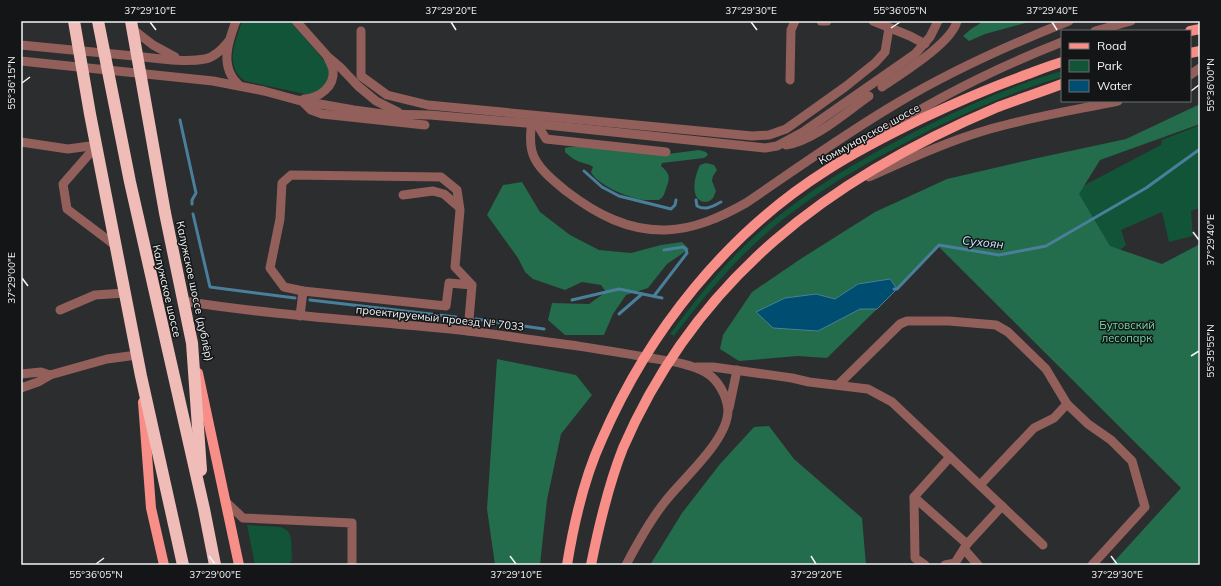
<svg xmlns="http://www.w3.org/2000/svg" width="1221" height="586" font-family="Mulish,sans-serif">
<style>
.green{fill:#115438}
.forest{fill:#236c4c}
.water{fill:#004d72;stroke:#497f9a}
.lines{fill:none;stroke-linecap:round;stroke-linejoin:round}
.stream{stroke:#497f9a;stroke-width:3}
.minor{stroke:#925f5b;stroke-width:9}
.major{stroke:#f78e88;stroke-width:10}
.highway{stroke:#efbcb7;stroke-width:12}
.ticks{fill:none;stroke:#f2f4f6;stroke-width:1.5}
.labels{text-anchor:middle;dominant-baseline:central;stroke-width:3;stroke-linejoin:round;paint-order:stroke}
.street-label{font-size:11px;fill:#f2f4f6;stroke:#141516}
.park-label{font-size:11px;fill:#71d6a4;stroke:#141516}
.water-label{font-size:12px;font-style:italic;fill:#c4e6fe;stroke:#141516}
.neatline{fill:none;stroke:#f2f4f6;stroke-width:1.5}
.ticks-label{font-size:10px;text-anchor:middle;fill:#f2f4f6}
</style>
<rect width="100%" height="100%" fill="#2b2d2f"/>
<g class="green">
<path d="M242,21H290L328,65L329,74L326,86L311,94H305L245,81C223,65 236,42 242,21Z"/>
<path d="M1062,71V77C1017,90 972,110 930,130C881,155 834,180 790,214C745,248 708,291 674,336L670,334C696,299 723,265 755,236C807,189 866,156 928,125C971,104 1016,84 1062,71Z"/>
<polygon points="1200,125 1200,208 1191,211 1193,236 1169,242 1162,212 1121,230 1126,245 1097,268 1060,198 1161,145 1162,140"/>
<polygon points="247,525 281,527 288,531 291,538 292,560 288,565 255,565"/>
</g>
<g class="forest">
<polygon points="984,21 1033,21 985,34 969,41 963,36 971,29"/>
<polygon points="1200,104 1200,124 1100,160 1079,194 1110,246 1162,264 1200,244 1200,565 1111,565 1181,488 939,247 897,289 890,279 858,284 835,299 816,294 818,331 860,309 877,309 827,358 798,356 739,361 720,349 723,335 752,292 802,258 875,212 947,179 1033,159 1126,139"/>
<path d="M569,147H588L660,155L699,150L706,152L708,155L704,158L662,163L661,166C671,175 670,178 666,189C664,194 664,197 659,200C654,200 649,200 643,200C629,198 597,185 591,172L593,167C589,164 587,164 583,163C576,161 570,157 565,152V148Z"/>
<path d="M706,163L714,165L717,170L713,176L712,181L716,191C715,193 714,197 712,199C707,204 699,202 696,196C692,187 696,173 700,165Z"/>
<polygon points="522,182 540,212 570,235 599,250 631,253 661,245 682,242 689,249 667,264 648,288 626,295 613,314 604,335 565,335 548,320 552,303 589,304 606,292 601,285 582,282 565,290 533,279 525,272 518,258 487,215 503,185"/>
<polygon points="497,359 576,375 592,395 561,434 547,500 540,565 495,565 487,509"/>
<polygon points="769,426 794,459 862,518 866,565 650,565 682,513 720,464 754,427"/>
</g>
<polygon class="water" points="890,279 897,289 877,309 860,309 818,331 773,328 756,312 785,298 816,294 835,299 858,284"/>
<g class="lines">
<g class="stream">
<polyline points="180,120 196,193 192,200 192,204"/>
<polyline points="584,171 602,187 619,196 671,209 675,205 676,200"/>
<path d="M696,200L697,206C706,211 713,206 721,202"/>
<polyline points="193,214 210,287 295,298"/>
<polyline points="894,289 897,289 939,245 999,255 1046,246 1146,188 1200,149"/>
<polyline points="654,296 687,253 686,249 683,247 664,250"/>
<polyline points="310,300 456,317"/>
<polyline points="572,300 619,289 662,298"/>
<polyline points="619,314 642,294"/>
<polyline points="476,319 544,329"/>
</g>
<g class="minor">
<path d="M236,21C228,42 219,67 239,85"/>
<polyline points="296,21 328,57 341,68 358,86 376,101 398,112"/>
<polyline points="821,21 827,21"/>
<polyline points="873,21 910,36 925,44"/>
<polyline points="131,28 153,45 175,57"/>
<polyline points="361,31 361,76 387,95 428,105 752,136 769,135 786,129 845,87 875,63 885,52 889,28"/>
<polyline points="1095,31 1131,21"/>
<path d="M21,45C59,49 96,52 134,56C155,58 184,63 205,59C215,57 222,49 229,41"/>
<polyline points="21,61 213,81 264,91 297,100 354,110 383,114 430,115 537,124 765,148 777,146 803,132 915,54 930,37 938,21"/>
<polyline points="1190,75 1200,68"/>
<polyline points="790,80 791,30 795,21"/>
<path d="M882,87C901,74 952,43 957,21"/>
<path d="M304,99C319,98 335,87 333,70C332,66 330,62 328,58"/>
<polyline points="302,101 311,110 322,114 425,125"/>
<polyline points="537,124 546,139 666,152"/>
<path d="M531,129C530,139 530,150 535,159C542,172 555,182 566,191C596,214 628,231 666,230C695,229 721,217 746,203C796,169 846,133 899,102C953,70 1011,44 1069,21"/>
<path d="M871,140C930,101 996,68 1062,42"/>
<polyline points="21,142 68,149 97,145"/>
<polyline points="97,145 63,184 67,209 116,246"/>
<path d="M786,145C814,141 846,112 869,96"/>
<path d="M869,177C909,159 948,141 990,129C1032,117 1075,110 1118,101"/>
<polyline points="403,195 433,191 444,194 459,207"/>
<path d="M183,301C277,316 373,321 468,331C502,335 537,341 571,345C597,349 624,353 650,358C668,361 689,363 705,372C718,379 727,396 728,410C728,441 682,479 664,503C649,522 637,544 626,565"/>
<polyline points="60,310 95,295 125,293"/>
<polyline points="300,316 303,291"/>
<polyline points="468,331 472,285 455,267 460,210 457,190 441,177 291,175 282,183 280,219 270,268 284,287 303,291 446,306 449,283 472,285"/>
<polyline points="697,367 713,367 792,378 809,382 868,389 892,402 1043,545"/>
<polyline points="21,374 41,372 50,375 107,359 137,355"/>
<polyline points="838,385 900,324 907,321 949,321 996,325 1008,332 1046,369 1067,404 1054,418 1034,428 980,485"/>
<polyline points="21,388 38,382 50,375"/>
<polyline points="1067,404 1088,424 1111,440 1132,461 1145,507 1092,565"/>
<polyline points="729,408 737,370"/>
<polyline points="950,457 914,497 967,544 1002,506"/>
<polyline points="914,497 915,558 925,565"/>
<polyline points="225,501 243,518 352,523 352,565"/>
<polyline points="964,549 978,565"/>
<polyline points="945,565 955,563 967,544"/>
</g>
<g class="major">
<polyline points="1190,31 1200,29"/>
<polyline points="1190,53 1200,51"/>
<polyline points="198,373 239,565"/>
<polyline points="143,402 151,508 164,565"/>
<path d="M567,565C574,522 584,478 602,439C649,331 727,233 827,170C858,150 890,134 923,118C955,103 987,89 1020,77C1034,72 1048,66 1062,62"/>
<path d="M591,565C599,525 608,486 623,448C697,277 830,178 998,107C1019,99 1041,92 1062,84"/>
</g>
<g class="highway">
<polyline points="74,21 90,114 141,376 183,565"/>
<polyline points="98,21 130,182 204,509 215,565"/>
<polyline points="131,21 165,213 192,343 201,470"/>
</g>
</g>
<path class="ticks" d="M150,22L156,30M451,22L456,30M751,22L757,30M1052,22L1057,30M891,28L900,22M22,83L30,77M1191,91L1199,85M1193,232L1199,240M22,278L28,286M1191,356L1199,351M209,556L215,564M510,556L516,564M811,556L816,564M1111,556L1117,564M96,564L104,558"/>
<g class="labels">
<g class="street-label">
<text transform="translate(869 134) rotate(-29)">Коммунарское шоссе</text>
<text transform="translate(167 291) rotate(77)">Калужское шоссе</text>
<text transform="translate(195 291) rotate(78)">Калужское шоссе (дублёр)</text>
<text transform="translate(440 318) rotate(6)">проектируемый проезд № 7033</text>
</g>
<g class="park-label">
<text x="1127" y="325">Бутовский<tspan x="1127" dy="13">лесопарк</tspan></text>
</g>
<g class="water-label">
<text transform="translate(983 242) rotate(6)">Сухоян</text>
</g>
</g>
<rect width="1221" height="586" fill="none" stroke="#141516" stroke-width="44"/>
<rect x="1061" y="30" width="130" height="72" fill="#141516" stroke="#6d6e70"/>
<rect x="1069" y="43" width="20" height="6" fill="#f78e88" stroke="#6d6e70"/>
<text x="1097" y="50" font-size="12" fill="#f2f4f6">Road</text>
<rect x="1069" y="60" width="20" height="12" fill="#115438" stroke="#6d6e70"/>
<text x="1097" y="70" font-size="12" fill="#f2f4f6">Park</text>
<rect x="1069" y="80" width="20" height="12" fill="#004d72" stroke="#6d6e70"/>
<text x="1097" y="90" font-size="12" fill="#f2f4f6">Water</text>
<rect x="22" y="22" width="1177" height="542" class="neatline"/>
<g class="ticks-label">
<text x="150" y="14">37°29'10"E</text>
<text x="451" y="14">37°29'20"E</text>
<text x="751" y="14">37°29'30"E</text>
<text x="900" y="14">55°36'05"N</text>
<text x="1052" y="14">37°29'40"E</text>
<text transform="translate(11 83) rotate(-90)" y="4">55°36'15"N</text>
<text transform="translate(1210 85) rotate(-90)" y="4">55°36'00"N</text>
<text transform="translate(1210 240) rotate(-90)" y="4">37°29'40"E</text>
<text transform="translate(11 278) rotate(-90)" y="4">37°29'00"E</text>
<text transform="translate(1210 351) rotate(-90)" y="4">55°35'55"N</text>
<text x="96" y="578">55°36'05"N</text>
<text x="215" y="578">37°29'00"E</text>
<text x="516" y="578">37°29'10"E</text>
<text x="816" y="578">37°29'20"E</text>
<text x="1117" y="578">37°29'30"E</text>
</g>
</svg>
